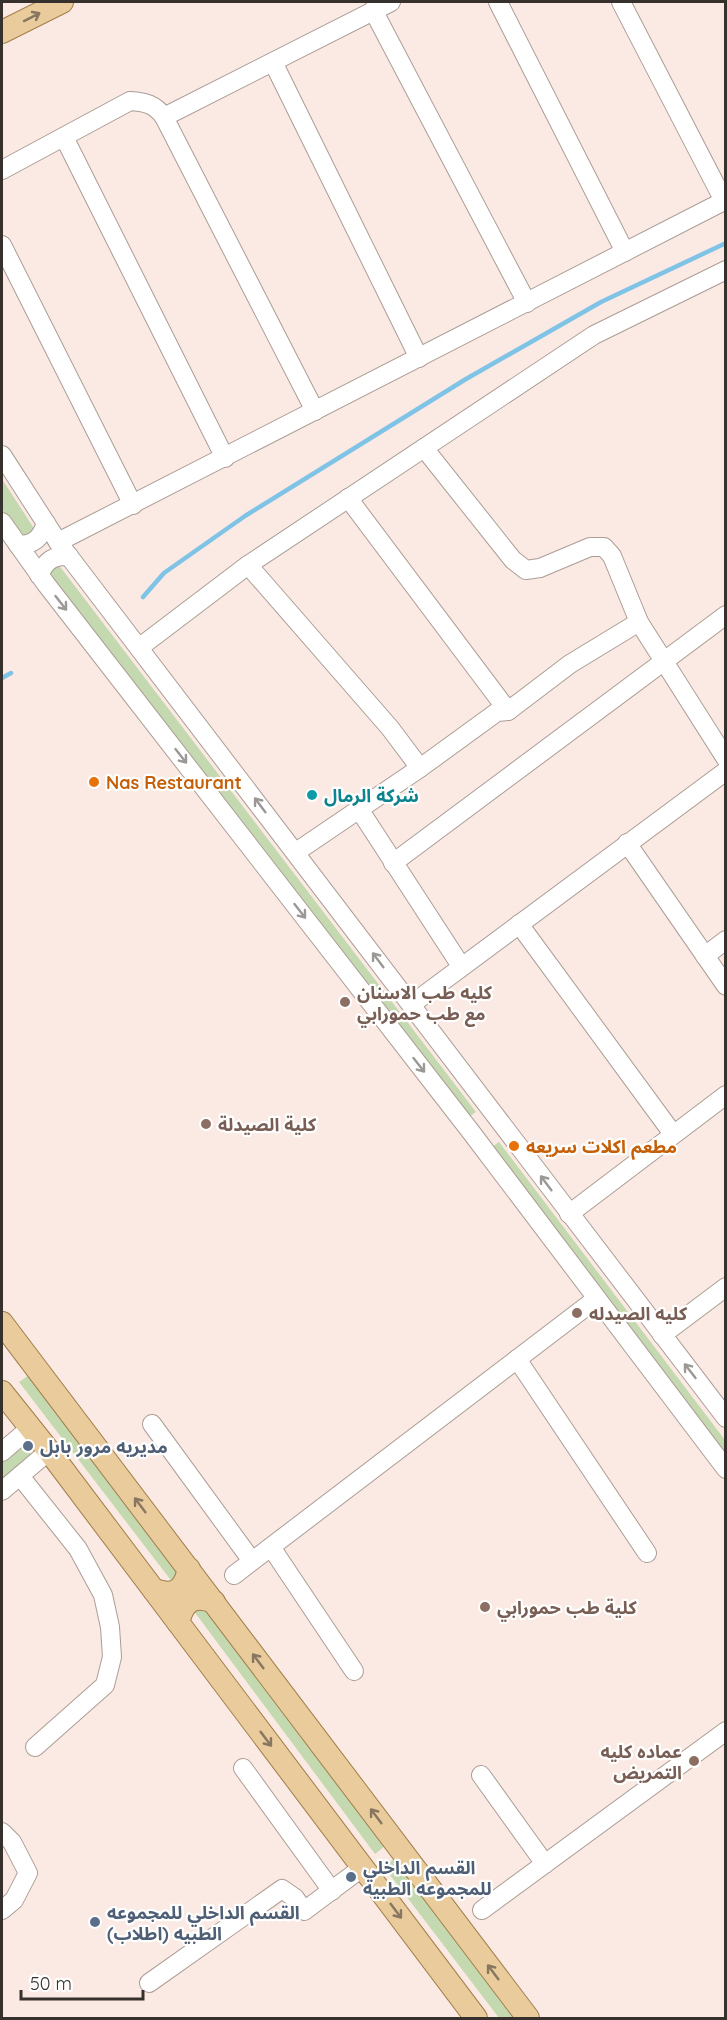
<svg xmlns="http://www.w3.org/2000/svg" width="727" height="2020" font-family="Quicksand,'Noto Sans Arabic',sans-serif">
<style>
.green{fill:#c4d9b0}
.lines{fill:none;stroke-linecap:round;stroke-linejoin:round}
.stream{stroke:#7fc3e7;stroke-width:4.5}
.minor-casing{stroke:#ac9d96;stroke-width:20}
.major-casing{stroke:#a17e4b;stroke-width:24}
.minor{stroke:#fff;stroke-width:18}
.major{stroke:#e9cb9c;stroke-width:22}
.oneway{stroke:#877660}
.oneway2{stroke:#9b9896}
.food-dot{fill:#e8710a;stroke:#fff;stroke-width:2}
.culture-dot{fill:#0f9aa8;stroke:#fff;stroke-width:2}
.education-dot{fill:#8d6e63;stroke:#fff;stroke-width:2}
.service-dot{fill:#5c6f8a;stroke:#fff;stroke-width:2}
.labels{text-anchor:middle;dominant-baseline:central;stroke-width:4.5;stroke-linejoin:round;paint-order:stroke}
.food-label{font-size:18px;font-weight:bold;fill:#c56008;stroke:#fff;text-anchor:start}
.culture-label{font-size:18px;font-weight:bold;fill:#0d838f;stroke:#fff;text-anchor:start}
.education-label{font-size:18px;font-weight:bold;fill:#785e54;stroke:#fff;text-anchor:start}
.service-label{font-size:18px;font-weight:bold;fill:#4e5e75;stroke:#fff;text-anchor:start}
</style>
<rect width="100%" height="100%" fill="#faeae3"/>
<g class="green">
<polygon points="2,479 35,530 20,538 2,509"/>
<polygon points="55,560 476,1112 466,1119 44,568"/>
<polygon points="499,1142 725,1440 725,1461 489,1149"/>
<polygon points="29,1375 183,1576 173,1583 19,1382"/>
<polygon points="24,1444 32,1456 2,1481 2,1462"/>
<polygon points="203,1602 386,1845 375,1854 193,1610"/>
<polygon points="395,1858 519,2018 499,2018 384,1867"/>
</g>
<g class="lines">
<g class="stream">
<polyline points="143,597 164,573 245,516 466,379 601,302 726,243"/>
<polyline points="2,678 11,673"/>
</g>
<defs>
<g id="minor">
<polyline points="498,2 625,252"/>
<polyline points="621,2 724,201"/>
<polyline points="373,10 527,303"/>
<polyline points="273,62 419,358"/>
<polyline points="164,117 391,2"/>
<polyline points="64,137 225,458"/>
<path d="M2,170L130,101C145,102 155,104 164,117L315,411"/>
<polyline points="2,245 133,505"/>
<polyline points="424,448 513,560 526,570 540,568 590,547 604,547 612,556 639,622 726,759"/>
<polyline points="2,455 58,542 726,1418"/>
<polyline points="348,498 508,711"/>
<polyline points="2,522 46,584 471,1132 726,1469"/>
<polyline points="58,542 726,200"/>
<path d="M18,545C34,545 41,538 46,523"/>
<polyline points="248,565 390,728 420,768"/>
<path d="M39,575C46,560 54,555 69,556"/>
<polyline points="140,647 248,565 594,335 726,270"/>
<polyline points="359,809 461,966"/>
<polyline points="627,843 726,986"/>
<polyline points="296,852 420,768 497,712 508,711 570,664 639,622"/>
<polyline points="393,863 726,615"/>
<polyline points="519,924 673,1134"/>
<polyline points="705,956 726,940"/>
<polyline points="412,1004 726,771"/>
<polyline points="569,1214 726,1095"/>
<polyline points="662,1335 726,1287"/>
<polyline points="517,1359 647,1553"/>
<polyline points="152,1424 252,1561"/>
<polyline points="2,1452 30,1428"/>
<polyline points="20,1476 78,1549 103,1595 110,1627 112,1657 105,1685 35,1747"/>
<polyline points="2,1491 49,1451"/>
<polyline points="271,1547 354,1671"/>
<polyline points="234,1575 596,1299"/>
<polyline points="243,1768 332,1891"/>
<polyline points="481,1775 545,1864"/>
<polyline points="2,1832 12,1842 28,1873 14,1900 2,1910"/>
<polyline points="482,1910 726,1731"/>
<polyline points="149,1983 282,1889 295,1898 304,1911 363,1867"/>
</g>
<g id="major">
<polyline points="2,32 62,2"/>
<polyline points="2,1323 528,2018"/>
<polyline points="2,1392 49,1451 476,2018"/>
<path d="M154,1590C175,1597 184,1590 189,1569"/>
<path d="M178,1622C184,1601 193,1594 214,1602"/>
</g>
</defs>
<use href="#minor" class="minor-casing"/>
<use href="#major" class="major-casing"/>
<use href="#minor" class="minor"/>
<use href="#major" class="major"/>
</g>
<defs><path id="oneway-shaft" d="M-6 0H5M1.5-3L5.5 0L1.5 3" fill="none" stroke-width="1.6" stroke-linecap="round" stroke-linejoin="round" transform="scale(1.5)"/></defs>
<g class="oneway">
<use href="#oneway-shaft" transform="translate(32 17) rotate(-27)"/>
<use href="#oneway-shaft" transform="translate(140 1505) rotate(-127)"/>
<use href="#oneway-shaft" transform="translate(258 1661) rotate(-127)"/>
<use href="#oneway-shaft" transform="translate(266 1739) rotate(53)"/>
<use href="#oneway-shaft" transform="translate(376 1816) rotate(-127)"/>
<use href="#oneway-shaft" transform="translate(396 1911) rotate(53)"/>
<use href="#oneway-shaft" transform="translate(493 1972) rotate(-127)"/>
</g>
<g class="oneway2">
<use href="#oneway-shaft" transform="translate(61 603) rotate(52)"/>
<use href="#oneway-shaft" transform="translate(181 756) rotate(52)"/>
<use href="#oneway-shaft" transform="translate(260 805) rotate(-127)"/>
<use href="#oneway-shaft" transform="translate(300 911) rotate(52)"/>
<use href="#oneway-shaft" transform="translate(378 960) rotate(-127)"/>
<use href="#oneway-shaft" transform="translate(419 1065) rotate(52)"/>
<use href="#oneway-shaft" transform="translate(546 1183) rotate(-127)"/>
<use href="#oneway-shaft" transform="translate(690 1371) rotate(-128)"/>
</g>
<g class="food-dot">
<circle cx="94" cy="782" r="6"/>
<circle cx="514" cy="1146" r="6"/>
</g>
<circle class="culture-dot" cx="312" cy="795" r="6"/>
<g class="education-dot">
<circle cx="345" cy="1002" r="6"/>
<circle cx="206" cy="1124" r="6"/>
<circle cx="577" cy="1313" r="6"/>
<circle cx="485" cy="1607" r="6"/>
<circle cx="694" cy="1761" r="6"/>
</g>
<g class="service-dot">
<circle cx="28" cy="1446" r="6"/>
<circle cx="351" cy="1877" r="6"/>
<circle cx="95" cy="1922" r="6"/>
</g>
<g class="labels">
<g class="food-label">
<text x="106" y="782">Nas Restaurant</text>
<text x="526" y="1146">مطعم اكلات سريعه</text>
</g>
<g class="culture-label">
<text x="324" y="795">شركة الرمال</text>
</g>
<g class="education-label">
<text x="357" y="992">كليه طب الاسنان<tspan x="357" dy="21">مع طب حمورابي</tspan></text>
<text x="218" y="1124">كلية الصيدلة</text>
<text x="589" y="1313">كليه الصيدله</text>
<text x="497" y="1607">كلية طب حمورابي</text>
<text x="682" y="1751" text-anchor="end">عماده كليه<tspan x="682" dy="21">التمريض</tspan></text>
</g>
<g class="service-label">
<text x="40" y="1446">مديريه مرور بابل</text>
<text x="363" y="1867">القسم الداخلي<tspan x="363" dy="21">للمجموعه الطبيه</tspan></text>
<text x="107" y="1912">القسم الداخلي للمجموعه<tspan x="107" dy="21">الطبيه (اطلاب)</tspan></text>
</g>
</g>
<rect width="727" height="2020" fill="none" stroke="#37312e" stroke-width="6"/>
<path d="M21 1990v9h122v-9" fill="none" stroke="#37312e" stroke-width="3"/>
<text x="30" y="1990" font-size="18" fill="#37312e" stroke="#ffffff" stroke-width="4.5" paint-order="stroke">50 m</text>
</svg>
